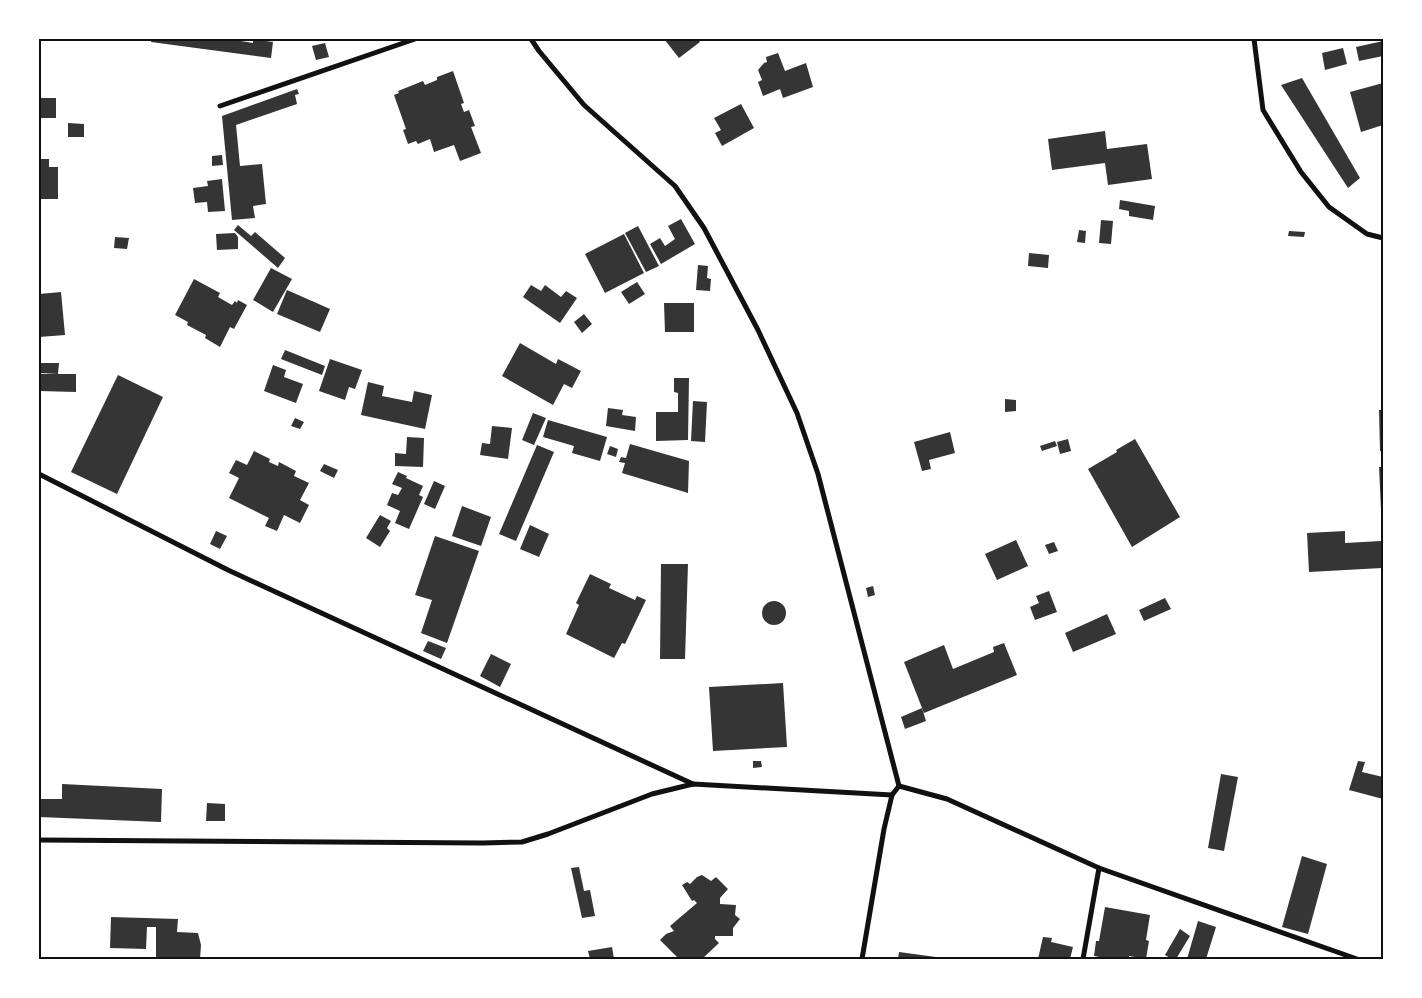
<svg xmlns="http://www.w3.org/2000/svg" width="1422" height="998" font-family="'Sofia Sans Condensed',sans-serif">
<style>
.building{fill:#353535}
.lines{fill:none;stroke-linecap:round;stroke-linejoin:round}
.minor{stroke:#111;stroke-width:5}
.neatline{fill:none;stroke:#111;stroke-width:2}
</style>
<rect width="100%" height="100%" fill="#fff"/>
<g class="building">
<polygon points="152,39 208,39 217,40 217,39 241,39 241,41 253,43 253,39 273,42 271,58 151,42"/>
<polygon points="664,39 698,39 700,42 679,58"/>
<polygon points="1383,41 1383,56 1359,61 1356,47"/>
<polygon points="325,43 329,57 316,60 312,46"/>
<polygon points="1343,48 1347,64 1325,70 1322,53"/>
<polygon points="778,53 785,71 806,63 813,87 783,98 780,89 763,96 758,82 762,80 758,70 764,63 767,62 766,57"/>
<polygon points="453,71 464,103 461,104 464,112 469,110 475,126 471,127 481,153 460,161 454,145 434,152 430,139 418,144 416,141 408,144 403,130 406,129 394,95 399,93 398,91 423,81 425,85 437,80 437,77"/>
<polygon points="1302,78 1360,178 1348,188 1281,85"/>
<polygon points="1383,83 1383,125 1361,132 1350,92"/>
<polygon points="297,89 299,94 295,95 297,104 236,125 240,166 262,164 266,204 253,206 255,218 232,220 222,116"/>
<rect x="39" y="98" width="17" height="20"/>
<polygon points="741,104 754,128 722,146 715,133 721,130 714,118"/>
<polygon points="68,123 84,124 84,137 68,137"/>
<polygon points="1105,131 1107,149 1147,144 1152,179 1108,185 1105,163 1052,170 1048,139"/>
<polygon points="222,155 223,165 212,166 212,156"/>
<polygon points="39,159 49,159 49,167 58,167 58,199 39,199"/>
<polygon points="222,179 225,211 208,212 207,202 195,203 193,188 208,186 207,181"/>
<polygon points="1120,200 1155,206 1153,220 1129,216 1129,211 1119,209"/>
<polygon points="681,219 695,244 661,264 650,244 660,238 665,246 675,239 668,226"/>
<polygon points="1101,220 1113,221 1111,244 1099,243"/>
<polygon points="238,225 251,236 255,232 285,258 278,268 234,230"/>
<polygon points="638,226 659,266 646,272 625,233"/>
<polygon points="1079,230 1086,231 1085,243 1077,242"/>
<polygon points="1289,231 1305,232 1304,237 1288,236"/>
<polygon points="235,233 238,237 238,249 217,250 216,234"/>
<polygon points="624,234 644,273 605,293 585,254"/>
<polygon points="115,237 129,238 127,249 114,248"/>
<polygon points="1029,253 1049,255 1048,268 1028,266"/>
<polygon points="698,265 708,266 707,278 711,279 710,291 696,290"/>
<polygon points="271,268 292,279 273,312 253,300"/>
<polygon points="194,279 220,293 218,297 232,305 235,301 237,303 238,300 247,305 234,329 230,327 220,347 205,338 206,335 187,325 188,322 175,315"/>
<polygon points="637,282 645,294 629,304 621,292"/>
<polygon points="531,285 541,291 545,285 561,297 566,291 577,298 560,323 523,297"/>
<polygon points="287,290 330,309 320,332 277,314"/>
<polygon points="61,292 65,335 39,337 39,294"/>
<polygon points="664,303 694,303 694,332 665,332"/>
<polygon points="584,314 592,324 582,333 574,322"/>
<polygon points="520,343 556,364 558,359 581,371 572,388 564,384 553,405 502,376"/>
<polygon points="285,350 325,366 322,375 281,359"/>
<polygon points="330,359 362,370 355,389 349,387 345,400 319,391"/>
<polygon points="39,363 59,363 58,374 39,373"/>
<polygon points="273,365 286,370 284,377 303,384 296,403 264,391"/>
<polygon points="39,374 76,374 76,392 39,391"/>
<polygon points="118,375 163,397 117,494 71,472"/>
<polygon points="674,378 689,378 688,440 656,441 656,412 678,412 678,393 674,392"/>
<polygon points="368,382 384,386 382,396 412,402 414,391 432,395 425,429 361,415"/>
<polygon points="1005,399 1016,400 1016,411 1005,412"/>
<polygon points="693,401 707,402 705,442 691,441"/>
<polygon points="608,408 623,410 622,415 636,417 635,431 606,426"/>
<polygon points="1379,410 1383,410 1383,451 1380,451"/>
<polygon points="533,413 546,418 534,445 522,440"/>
<polygon points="295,418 304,422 300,429 291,426"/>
<polygon points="548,420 607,437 600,461 572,453 574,446 543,437"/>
<polygon points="492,426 512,428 508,459 480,455 482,443 490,444"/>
<polygon points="950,432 955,453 929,460 931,469 922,471 914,442"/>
<polygon points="407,437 424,438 423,467 395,466 395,453 406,454"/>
<polygon points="1068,439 1071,451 1060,454 1057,442"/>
<polygon points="1135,439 1180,517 1132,547 1088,469 1117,452 1116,450"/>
<polygon points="1055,441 1057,446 1042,451 1040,446"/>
<polygon points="630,444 689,461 688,493 622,473 625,463 619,462 621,457 626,458"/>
<polygon points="537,445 554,452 516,541 499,534"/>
<polygon points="610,446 618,449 616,457 607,454"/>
<polygon points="254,451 270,459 269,462 278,466 279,462 296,471 294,476 309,483 300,500 309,505 300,523 284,515 277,531 265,526 269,518 229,498 239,478 229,473 236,460 247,465"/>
<polygon points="324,464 338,470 334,478 320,471"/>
<polygon points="1379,467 1383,467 1383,530 1382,530"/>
<polygon points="398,472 407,476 406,478 423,486 419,495 423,497 409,529 395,523 400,511 387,505 392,493 398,495 402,488 392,484"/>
<polygon points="434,481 445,486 435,509 424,504"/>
<polygon points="462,506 491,517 481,546 452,536"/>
<polygon points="380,515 391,521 387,528 390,531 380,547 366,538"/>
<polygon points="530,525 549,534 539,557 520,549"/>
<polygon points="216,531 227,536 220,549 210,544"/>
<polygon points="1345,531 1345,543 1381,541 1382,568 1309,572 1307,533"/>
<polygon points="435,536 479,551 447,643 421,633 432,600 415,595"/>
<polygon points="1016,540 1028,566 997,580 985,554"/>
<polygon points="1054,542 1058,551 1049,554 1045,545"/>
<polygon points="661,564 688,564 685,659 660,659"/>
<polygon points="590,574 611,584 609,588 635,600 637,596 646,600 625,644 622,643 614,658 566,634 579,605 576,603"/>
<polygon points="873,586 875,595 868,597 866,588"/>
<polygon points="1049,591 1057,612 1035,620 1030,607 1039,603 1036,596"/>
<polygon points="1165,598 1171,609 1144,621 1139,610"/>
<circle cx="774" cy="613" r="12"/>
<polygon points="1107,614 1116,634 1073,652 1065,633"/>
<polygon points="428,641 446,648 441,659 423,651"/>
<polygon points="1004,643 1017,675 924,713 904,662 944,645 953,669 994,652 993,647"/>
<polygon points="491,654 511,664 500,687 480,676"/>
<polygon points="783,683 787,747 713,751 709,687"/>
<polygon points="922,708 926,721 905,729 901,717"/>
<polygon points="753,761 761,761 762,767 753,768"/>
<polygon points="1358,761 1365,762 1362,772 1383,777 1383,799 1349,790"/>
<polygon points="1221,774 1238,777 1224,851 1208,848"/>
<polygon points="62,784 162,789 161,822 39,817 39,799 62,799"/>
<polygon points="207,803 225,804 225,821 206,821"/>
<polygon points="1302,856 1327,864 1308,934 1282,927"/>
<polygon points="579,867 584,891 590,890 595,916 582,918 571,868"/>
<polygon points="702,875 711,881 716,877 728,889 720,898 720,904 736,905 735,915 740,919 733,928 733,936 715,936 715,939 719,943 702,959 679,959 660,940 666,934 674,931 670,926 697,903 694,900 692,901 682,885 687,882 690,884 697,877"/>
<polygon points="1105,907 1150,915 1146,940 1149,941 1146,959 1129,956 1129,959 1113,957 1111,959 1094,956 1096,941 1099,941"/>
<polygon points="111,917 178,919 177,932 198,933 201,945 200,959 156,959 156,927 147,927 146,949 110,948"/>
<polygon points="1198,921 1216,927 1206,959 1187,959"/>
<polygon points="1180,929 1190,936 1176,959 1172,959 1165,955"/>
<polygon points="1043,937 1052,938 1051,942 1073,947 1070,959 1038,959"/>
<polygon points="612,947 614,959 590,959 588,951"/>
<polygon points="899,952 936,957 936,959 898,959"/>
</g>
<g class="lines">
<g class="minor">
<polyline points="531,39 539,51 584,105 675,186 704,228 758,330 797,413 818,474 899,786 892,795 884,829 862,959"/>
<polyline points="1254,39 1263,110 1301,172 1329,207 1367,234 1383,238"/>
<polyline points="220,106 415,39"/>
<polyline points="39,474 228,570 693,784"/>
<polyline points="899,786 947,799 1099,868 1357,959"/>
<polyline points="39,840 483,843 522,842 548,834 652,794 693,784 892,795"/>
<polyline points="1083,959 1099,868"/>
</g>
</g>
<rect width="1422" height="998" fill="none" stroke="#ffffff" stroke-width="80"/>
<rect x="40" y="40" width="1342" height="918" class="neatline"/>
</svg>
